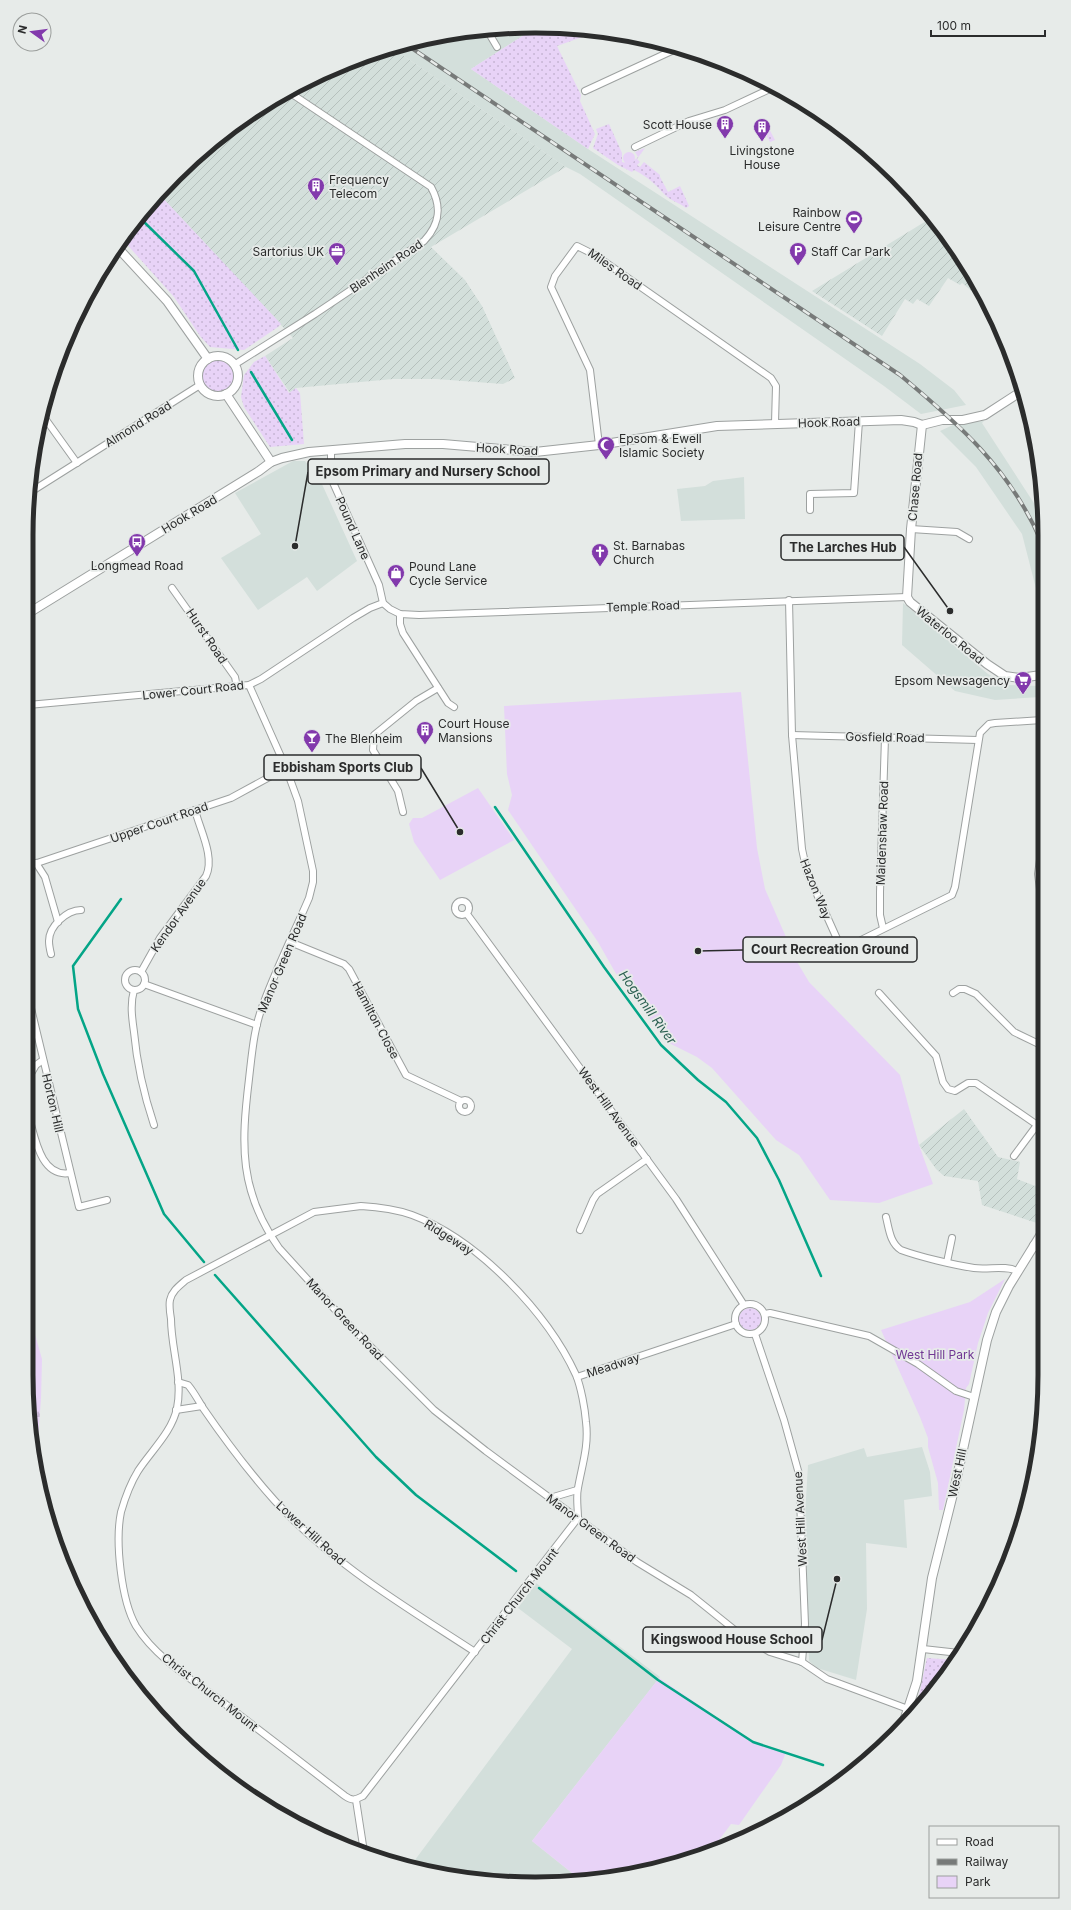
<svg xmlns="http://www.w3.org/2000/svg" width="1071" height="1910" font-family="Inter,sans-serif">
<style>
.built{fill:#d3dfdb}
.industrial{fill:url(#industrial-furrows)}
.grass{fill:url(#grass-dots)}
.forest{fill:url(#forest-firs)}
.green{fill:#e8d3f7}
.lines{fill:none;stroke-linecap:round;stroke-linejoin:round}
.stream{stroke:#04a587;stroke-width:2.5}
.street-casing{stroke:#9da1a0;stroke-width:8}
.secondary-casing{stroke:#9da1a0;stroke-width:10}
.street{stroke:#fff;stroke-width:6}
.secondary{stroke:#fff;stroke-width:8}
.rail-casing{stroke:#777a79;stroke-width:4}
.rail{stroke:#e7ebe9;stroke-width:2.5;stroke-dasharray:8;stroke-linecap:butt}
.labels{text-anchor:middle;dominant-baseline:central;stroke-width:3.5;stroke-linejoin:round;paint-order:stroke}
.poi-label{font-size:12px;fill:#2b2c2c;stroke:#e7ebe9;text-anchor:start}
.street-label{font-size:12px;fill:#2b2c2c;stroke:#e7ebe9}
.park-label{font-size:12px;fill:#713794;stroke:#e7ebe9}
.water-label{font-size:13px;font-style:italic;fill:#2c6052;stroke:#e7ebe9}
.rim{fill:none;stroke:#2b2c2c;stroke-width:5}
.leader{fill:none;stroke:#2b2c2c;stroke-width:1.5}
.callout-dot{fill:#2b2c2c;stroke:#e7ebe9;stroke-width:1.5}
.callout{fill:#e7ebe9;stroke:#2b2c2c;stroke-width:1.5}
.callout-label{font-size:13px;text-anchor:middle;font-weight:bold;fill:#2b2c2c}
</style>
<defs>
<pattern id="industrial-furrows" width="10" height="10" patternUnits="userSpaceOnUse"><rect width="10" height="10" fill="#d3dfdb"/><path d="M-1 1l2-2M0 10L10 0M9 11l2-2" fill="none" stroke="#b5c0bc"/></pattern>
<pattern id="grass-dots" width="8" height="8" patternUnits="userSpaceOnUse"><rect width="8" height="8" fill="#e8d3f7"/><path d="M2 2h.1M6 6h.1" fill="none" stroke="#c7b5d4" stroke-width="1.8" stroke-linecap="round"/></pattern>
<pattern id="forest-firs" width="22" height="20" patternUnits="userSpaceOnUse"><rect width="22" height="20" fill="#e8d3f7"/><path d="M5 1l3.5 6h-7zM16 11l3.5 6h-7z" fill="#c7b5d4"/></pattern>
</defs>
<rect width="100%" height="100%" fill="#e7ebe9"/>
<g class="built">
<polygon points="502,27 521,28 524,35 471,69 591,151 920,364 954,390 966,405 921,414 884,386 580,174 566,167 392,48 404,43"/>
<polygon points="984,421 982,423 1041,514 1041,608 1022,534 976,467 940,431 953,425"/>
<polygon points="293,461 305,461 321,482 357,561 317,591 307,577 258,610 221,558 261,534 235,493"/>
<polygon points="744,477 745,519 681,521 677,489 705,486 713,481"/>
<polygon points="903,603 988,674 1006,685 1040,686 1040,697 995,700 955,691 902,645"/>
<polygon points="922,1447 930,1472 932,1496 904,1500 907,1548 866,1543 867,1609 856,1680 817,1668 809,1661 805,1516 808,1465 864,1448 867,1457"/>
<polygon points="536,1583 660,1677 532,1841 582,1881 569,1883 469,1880 409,1868 572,1649 518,1608"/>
</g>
<g class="industrial">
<polygon points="392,48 566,167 431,247 465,280 482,306 515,378 503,384 436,379 393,379 296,388 290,393 265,356 293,338 159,194 226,131 310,78"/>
<polygon points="931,218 959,253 978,290 974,293 962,283 960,285 948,278 929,306 917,299 913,304 905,299 882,336 812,291"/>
<polygon points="964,1109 998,1157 1020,1162 1017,1179 1043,1189 1043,1217 1040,1224 982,1205 978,1181 944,1176 936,1169 919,1145"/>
</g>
<g class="grass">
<polygon points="521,28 602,30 557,46 581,95 580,101 595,134 588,149 471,69 524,35"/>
<polygon points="725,116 729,118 734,127 732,128 731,126 722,131 716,119"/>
<polygon points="766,123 775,140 770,142 766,135 764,136 759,126"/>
<path d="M609,124L622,153V162L630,164L638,157L635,152L645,148L637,159L640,162L637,165L640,167L644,162L660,175V177L668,192L680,186L689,206L686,208C680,203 669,200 664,194C654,183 648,177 634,170L632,172L618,165L593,148L598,134L596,129Z"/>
<polygon points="159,194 281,324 278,327 244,350 210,347 200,336 174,297 123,240 153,199"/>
<polygon points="265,356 289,393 296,388 300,393 304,444 270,447 244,407 241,397 244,375 254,362"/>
<circle cx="218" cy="376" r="17"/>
<circle cx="750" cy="1319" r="11"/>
<polygon points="927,1658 954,1660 915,1714"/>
</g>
<polygon class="forest" points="41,1399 36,1464 30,1441 30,1402"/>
<g class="green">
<circle cx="629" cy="158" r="6"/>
<polygon points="741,692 757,848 765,889 796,960 809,982 900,1075 919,1145 933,1184 879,1203 830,1200 799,1155 776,1140 712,1068 697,1057 667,1042 615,972 598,942 508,810 512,795 507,774 504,706"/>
<polygon points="478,788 514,840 440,880 414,842 409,824 413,818 422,818"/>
<polygon points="1005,1279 988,1313 978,1343 969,1384 966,1388 964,1410 943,1510 939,1510 938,1483 928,1447 928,1438 920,1417 881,1330 970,1302"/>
<polygon points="30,1317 42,1359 41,1399 30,1402"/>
<polygon points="659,1678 755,1743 786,1752 781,1765 739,1825 731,1824 710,1852 635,1874 582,1881 532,1841"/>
</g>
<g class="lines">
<g class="stream">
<polyline points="140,218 194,271 238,350"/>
<polyline points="251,372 292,440"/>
<polyline points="495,807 604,967 661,1045 698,1080 726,1102 757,1138 779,1180 821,1276"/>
<polyline points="121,899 73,966 78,1009 103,1074 164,1214 204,1262"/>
<polyline points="215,1275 376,1457 416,1495 516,1571"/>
<polyline points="539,1588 658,1680 753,1742 823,1765"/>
</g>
<defs>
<g id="street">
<polyline points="487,30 497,47"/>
<polyline points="585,91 678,48"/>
<polyline points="635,147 689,121 725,110 774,87"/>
<path d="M234,365L315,314L424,241C440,224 442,207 431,187L289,92"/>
<polyline points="44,417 77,463"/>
<polyline points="599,445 590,370 551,287 555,276 577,246 595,255 771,378 776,386 775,423"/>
<polyline points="331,450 331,478 379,585 383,603 390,609 400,614 419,615 907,597"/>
<polyline points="29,493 200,385"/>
<polyline points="810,510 810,494 854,493 859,421"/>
<polyline points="911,529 957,532 969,539"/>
<polyline points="172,588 235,677 237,687"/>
<polyline points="789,600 792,735 802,849 807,872 838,941 845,945 851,945 952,895 955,887 980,733 989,724 995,723 1042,720"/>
<polyline points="400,614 400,624 403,633 448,703 454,707"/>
<path d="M249,685L286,768L298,801L313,871V882L309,898C294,933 277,967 264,1002C254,1026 252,1053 249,1079C241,1145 239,1191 279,1248L349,1325L434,1410L486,1451L637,1562L691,1595L741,1635L770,1652L802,1662L827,1679L838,1683L908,1709"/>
<polyline points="28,705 249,685 261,679 353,618 370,608 383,603"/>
<polyline points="792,735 978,740"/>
<polyline points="403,812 398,791 373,750 374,735 416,701 438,688"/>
<polyline points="1042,845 1038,874 1042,904"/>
<polyline points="36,863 45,877 58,922"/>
<polyline points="28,866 231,798 286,768"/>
<circle cx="462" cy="908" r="7"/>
<polyline points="467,914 676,1199 744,1305"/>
<polyline points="883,928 880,915 880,892 885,738"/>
<polyline points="290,942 344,964 349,969 406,1075 461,1101"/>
<path d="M51,954C50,950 49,945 49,941C49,926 67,910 81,910"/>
<circle cx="135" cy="980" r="10"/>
<path d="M141,972L160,938L206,876C215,857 200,830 195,810"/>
<polyline points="144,984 257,1025"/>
<path d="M134,990C130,1004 132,1018 134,1032C137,1065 144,1095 154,1125"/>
<polyline points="879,993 936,1056 943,1082 948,1089 955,1091 968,1083 976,1083 1043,1129"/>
<polyline points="953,993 959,989 965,989 976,994 1014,1032 1043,1046"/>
<polyline points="29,1000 79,1207 107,1200"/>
<polyline points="29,1077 36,1065 43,1060"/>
<circle cx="465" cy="1106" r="6"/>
<path d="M29,1117C35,1138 41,1178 70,1173"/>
<polyline points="1014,1156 1037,1125"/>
<path d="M361,1206C379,1207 395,1209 412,1215C477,1239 547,1312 576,1375C581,1387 585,1409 586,1422C589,1446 582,1465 578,1488C576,1497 578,1509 578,1518L363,1796C355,1800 352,1801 345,1796C303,1764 262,1732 220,1700C191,1679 155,1657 136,1626C121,1600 115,1541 121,1512C125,1498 130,1484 138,1471C151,1451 172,1432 177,1408C183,1379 171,1348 171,1319C170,1313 169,1305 170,1300C172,1291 179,1286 186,1280L314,1212Z"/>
<path d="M886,1217C889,1229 890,1243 901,1250C920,1257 954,1265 974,1268C988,1270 1006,1265 1017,1271"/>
<polyline points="580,1230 593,1200 597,1194 647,1159"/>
<polyline points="1033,1245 1043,1253"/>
<polyline points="947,1262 952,1238"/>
<circle cx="750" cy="1319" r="15"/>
<polyline points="765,1314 770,1313 869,1336 918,1364 956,1391 974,1397"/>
<polyline points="755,1334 784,1420 799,1474 805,1624 802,1662"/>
<polyline points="577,1377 736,1324"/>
<path d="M178,1382L188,1385C194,1392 198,1400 203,1408C225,1440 249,1472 275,1501C331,1563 406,1607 475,1652"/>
<polyline points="176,1410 202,1406"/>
<polyline points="550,1498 577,1490"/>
<polyline points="923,1649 959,1653"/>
<polyline points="356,1800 364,1852"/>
</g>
<g id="secondary">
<polyline points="118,248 167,301 208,359"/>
<circle cx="218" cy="376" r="20"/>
<polyline points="226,394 271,462"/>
<polyline points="922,425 911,529 907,597 910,602 987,664 1005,676 1020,678 1041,675"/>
<polyline points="27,614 259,471 271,462 282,458 309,452 405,444 443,444 535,452 599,445 717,426 901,420 914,422 922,425 942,420 963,420 985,415 1022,391"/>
<polyline points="902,1727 917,1681 932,1578 955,1486 987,1340 996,1312 1009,1286 1043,1231"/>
</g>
</defs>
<use href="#street" class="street-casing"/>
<use href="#secondary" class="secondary-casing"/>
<use href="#street" class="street"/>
<use href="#secondary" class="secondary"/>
<defs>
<path id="rail" d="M404,43L900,375C959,424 1010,469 1041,541"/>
</defs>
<use href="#rail" class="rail-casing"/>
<use href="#rail" class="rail"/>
</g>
<defs>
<symbol id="building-pin" viewBox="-11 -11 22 30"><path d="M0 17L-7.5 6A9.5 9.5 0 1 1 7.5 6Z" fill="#8239ac" stroke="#e7ebe9"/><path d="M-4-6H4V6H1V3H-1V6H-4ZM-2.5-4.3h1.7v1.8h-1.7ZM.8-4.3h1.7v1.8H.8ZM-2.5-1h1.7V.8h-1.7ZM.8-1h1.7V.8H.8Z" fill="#fff"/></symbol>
<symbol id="stadium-pin" viewBox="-11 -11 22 30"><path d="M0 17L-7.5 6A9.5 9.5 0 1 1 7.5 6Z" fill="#8239ac" stroke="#e7ebe9"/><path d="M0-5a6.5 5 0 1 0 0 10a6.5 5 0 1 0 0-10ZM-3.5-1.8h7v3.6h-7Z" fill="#fff"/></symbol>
<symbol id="office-pin" viewBox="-11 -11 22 30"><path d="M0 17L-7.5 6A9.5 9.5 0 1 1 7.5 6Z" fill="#8239ac" stroke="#e7ebe9"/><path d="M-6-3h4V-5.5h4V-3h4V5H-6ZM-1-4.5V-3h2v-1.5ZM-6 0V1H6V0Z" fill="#fff"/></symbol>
<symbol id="parking-pin" viewBox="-11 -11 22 30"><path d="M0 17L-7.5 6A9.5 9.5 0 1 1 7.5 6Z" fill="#8239ac" stroke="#e7ebe9"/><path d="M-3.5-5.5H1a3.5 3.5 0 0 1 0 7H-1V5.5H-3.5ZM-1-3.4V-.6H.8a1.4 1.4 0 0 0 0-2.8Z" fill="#fff"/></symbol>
<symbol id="mosque-pin" viewBox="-11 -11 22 30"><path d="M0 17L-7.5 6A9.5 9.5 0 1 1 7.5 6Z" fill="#8239ac" stroke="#e7ebe9"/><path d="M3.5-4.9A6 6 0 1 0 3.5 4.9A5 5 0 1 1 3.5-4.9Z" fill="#fff"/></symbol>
<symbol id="bus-pin" viewBox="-11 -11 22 30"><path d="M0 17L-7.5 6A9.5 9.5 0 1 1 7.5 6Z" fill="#8239ac" stroke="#e7ebe9"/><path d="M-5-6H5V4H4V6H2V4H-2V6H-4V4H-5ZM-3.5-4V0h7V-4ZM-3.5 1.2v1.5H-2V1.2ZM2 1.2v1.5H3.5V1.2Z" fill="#fff"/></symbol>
<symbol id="church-pin" viewBox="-11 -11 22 30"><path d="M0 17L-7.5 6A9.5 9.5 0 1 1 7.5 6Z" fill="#8239ac" stroke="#e7ebe9"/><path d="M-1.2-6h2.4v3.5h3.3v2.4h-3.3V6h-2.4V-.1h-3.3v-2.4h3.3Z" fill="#fff"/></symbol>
<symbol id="shop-pin" viewBox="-11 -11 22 30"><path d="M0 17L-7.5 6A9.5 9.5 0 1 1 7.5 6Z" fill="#8239ac" stroke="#e7ebe9"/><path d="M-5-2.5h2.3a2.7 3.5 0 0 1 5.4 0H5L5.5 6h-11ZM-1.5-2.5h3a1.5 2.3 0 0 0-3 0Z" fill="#fff"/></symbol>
<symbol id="supermarket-pin" viewBox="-11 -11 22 30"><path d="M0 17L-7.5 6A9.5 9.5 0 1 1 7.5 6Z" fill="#8239ac" stroke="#e7ebe9"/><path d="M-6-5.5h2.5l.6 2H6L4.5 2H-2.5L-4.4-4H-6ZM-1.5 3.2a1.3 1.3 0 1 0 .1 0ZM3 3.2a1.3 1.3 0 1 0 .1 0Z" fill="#fff"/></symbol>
<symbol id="bar-pin" viewBox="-11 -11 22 30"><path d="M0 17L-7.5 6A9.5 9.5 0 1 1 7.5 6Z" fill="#8239ac" stroke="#e7ebe9"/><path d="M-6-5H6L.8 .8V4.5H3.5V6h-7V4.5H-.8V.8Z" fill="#fff"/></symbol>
</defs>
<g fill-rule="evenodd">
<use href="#building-pin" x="715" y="114" width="20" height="27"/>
<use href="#building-pin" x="752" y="117" width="20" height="27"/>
<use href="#building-pin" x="306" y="176" width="20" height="27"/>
<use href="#stadium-pin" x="844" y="209" width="20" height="27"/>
<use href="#office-pin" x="327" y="241" width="20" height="27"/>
<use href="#parking-pin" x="788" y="241" width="20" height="27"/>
<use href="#mosque-pin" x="596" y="435" width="20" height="27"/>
<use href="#bus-pin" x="127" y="532" width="20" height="27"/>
<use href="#church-pin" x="590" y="542" width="20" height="27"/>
<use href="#shop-pin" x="386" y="563" width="20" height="27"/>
<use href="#supermarket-pin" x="1013" y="670" width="20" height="27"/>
<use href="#building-pin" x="415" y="720" width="20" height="27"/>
<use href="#bar-pin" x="302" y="728" width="20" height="27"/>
</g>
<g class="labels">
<g class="poi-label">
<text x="712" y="124" text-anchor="end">Scott House</text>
<text x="762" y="150" text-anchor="middle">Livingstone<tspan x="762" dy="14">House</tspan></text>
<text x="329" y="179">Frequency<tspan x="329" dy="14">Telecom</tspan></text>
<text x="841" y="212" text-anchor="end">Rainbow<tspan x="841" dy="14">Leisure Centre</tspan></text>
<text x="324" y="251" text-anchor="end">Sartorius UK</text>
<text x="811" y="251">Staff Car Park</text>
<text x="619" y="438">Epsom &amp; Ewell<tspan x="619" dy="14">Islamic Society</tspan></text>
<text x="613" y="545">St. Barnabas<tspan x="613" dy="14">Church</tspan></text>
<text x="137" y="565" text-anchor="middle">Longmead Road</text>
<text x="409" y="566">Pound Lane<tspan x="409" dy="14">Cycle Service</tspan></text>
<text x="1010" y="680" text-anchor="end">Epsom Newsagency</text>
<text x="438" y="723">Court House<tspan x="438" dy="14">Mansions</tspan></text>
<text x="325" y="738">The Blenheim</text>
</g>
<g class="street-label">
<text transform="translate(386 266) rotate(-34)">Blenheim Road</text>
<text transform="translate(615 269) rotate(35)">Miles Road</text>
<text transform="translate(829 422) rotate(-2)">Hook Road</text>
<text transform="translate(138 424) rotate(-32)">Almond Road</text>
<text transform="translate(507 449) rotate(3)">Hook Road</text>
<text transform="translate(915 487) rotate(-85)">Chase Road</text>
<text transform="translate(189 514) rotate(-31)">Hook Road</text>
<text transform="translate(353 528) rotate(66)">Pound Lane</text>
<text transform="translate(643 606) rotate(-2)">Temple Road</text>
<text transform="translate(950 635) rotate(39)">Waterloo Road</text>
<text transform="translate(207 636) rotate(56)">Hurst Road</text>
<text transform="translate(193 690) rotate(-6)">Lower Court Road</text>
<text transform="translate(885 737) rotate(1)">Gosfield Road</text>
<text transform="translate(159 822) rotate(-19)">Upper Court Road</text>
<text transform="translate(882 833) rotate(-88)">Maidenshaw Road</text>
<text transform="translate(816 889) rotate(68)">Hazon Way</text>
<text transform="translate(178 915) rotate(-55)">Kendor Avenue</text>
<text transform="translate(282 963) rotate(-67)">Manor Green Road</text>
<text transform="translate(376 1020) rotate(62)">Hamilton Close</text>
<text transform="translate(53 1103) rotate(77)">Horton Hill</text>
<text transform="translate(609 1107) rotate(54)">West Hill Avenue</text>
<text transform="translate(449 1237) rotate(32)">Ridgeway</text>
<text transform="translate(345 1319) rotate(47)">Manor Green Road</text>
<text transform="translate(613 1365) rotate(-18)">Meadway</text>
<text transform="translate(957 1473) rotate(-78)">West Hill</text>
<text transform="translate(800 1519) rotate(-93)">West Hill Avenue</text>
<text transform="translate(591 1528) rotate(36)">Manor Green Road</text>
<text transform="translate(311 1533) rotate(42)">Lower Hill Road</text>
<text transform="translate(519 1596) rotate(-52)">Christ Church Mount</text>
<text transform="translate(210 1692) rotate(38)">Christ Church Mount</text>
</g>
<g class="park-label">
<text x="935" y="1354">West Hill Park</text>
</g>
<g class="water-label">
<text transform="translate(648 1007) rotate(54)">Hogsmill River</text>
</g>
</g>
<path d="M0 0H1071V1910H0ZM535 33H536A502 502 0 0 1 1038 535V1375A502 502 0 0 1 536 1877H535A502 502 0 0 1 33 1375V535A502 502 0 0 1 535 33Z" fill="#e7ebe9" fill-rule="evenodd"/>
<path class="rim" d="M535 33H536A502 502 0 0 1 1038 535V1375A502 502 0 0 1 536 1877H535A502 502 0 0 1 33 1375V535A502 502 0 0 1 535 33Z"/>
<path class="leader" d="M295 546L308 472M950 611L904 547M460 832L421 768M698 951L743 950M837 1579L822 1640"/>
<g class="callout-dot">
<circle cx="295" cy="546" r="4"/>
<circle cx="950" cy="611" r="4"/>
<circle cx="460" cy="832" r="4"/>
<circle cx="698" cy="951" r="4"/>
<circle cx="837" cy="1579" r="4"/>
</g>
<g class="callout">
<rect x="308" y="459" width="241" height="25" rx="4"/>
<rect x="781" y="535" width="123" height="25" rx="4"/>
<rect x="264" y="755" width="157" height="25" rx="4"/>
<rect x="743" y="937" width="174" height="25" rx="4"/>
<rect x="643" y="1627" width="179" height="25" rx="4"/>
</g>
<g class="callout-label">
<text x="428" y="476">Epsom Primary and Nursery School</text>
<text x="843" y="552">The Larches Hub</text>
<text x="343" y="772">Ebbisham Sports Club</text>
<text x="830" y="954">Court Recreation Ground</text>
<text x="732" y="1644">Kingswood House School</text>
</g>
<rect x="929" y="1826" width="130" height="72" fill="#e7ebe9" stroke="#9c9f9d"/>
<rect x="937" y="1839" width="20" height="6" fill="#ffffff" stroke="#9c9f9d"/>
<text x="965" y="1846" font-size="12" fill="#2b2c2c">Road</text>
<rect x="937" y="1859" width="20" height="6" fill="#777a79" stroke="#9c9f9d"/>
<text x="965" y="1866" font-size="12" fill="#2b2c2c">Railway</text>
<rect x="937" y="1876" width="20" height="12" fill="#e8d3f7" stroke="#9c9f9d"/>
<text x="965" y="1886" font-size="12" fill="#2b2c2c">Park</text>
<g transform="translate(32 32) rotate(284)"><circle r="19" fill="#e7ebe9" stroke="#9c9f9d"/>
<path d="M0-3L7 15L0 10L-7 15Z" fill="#8239ac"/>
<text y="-6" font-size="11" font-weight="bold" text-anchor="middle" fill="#2b2c2c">N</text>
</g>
<path d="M931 30v6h114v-6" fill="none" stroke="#2b2c2c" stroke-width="2"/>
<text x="937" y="30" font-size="12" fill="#2b2c2c" stroke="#e7ebe9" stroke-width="3" paint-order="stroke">100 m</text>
</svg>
